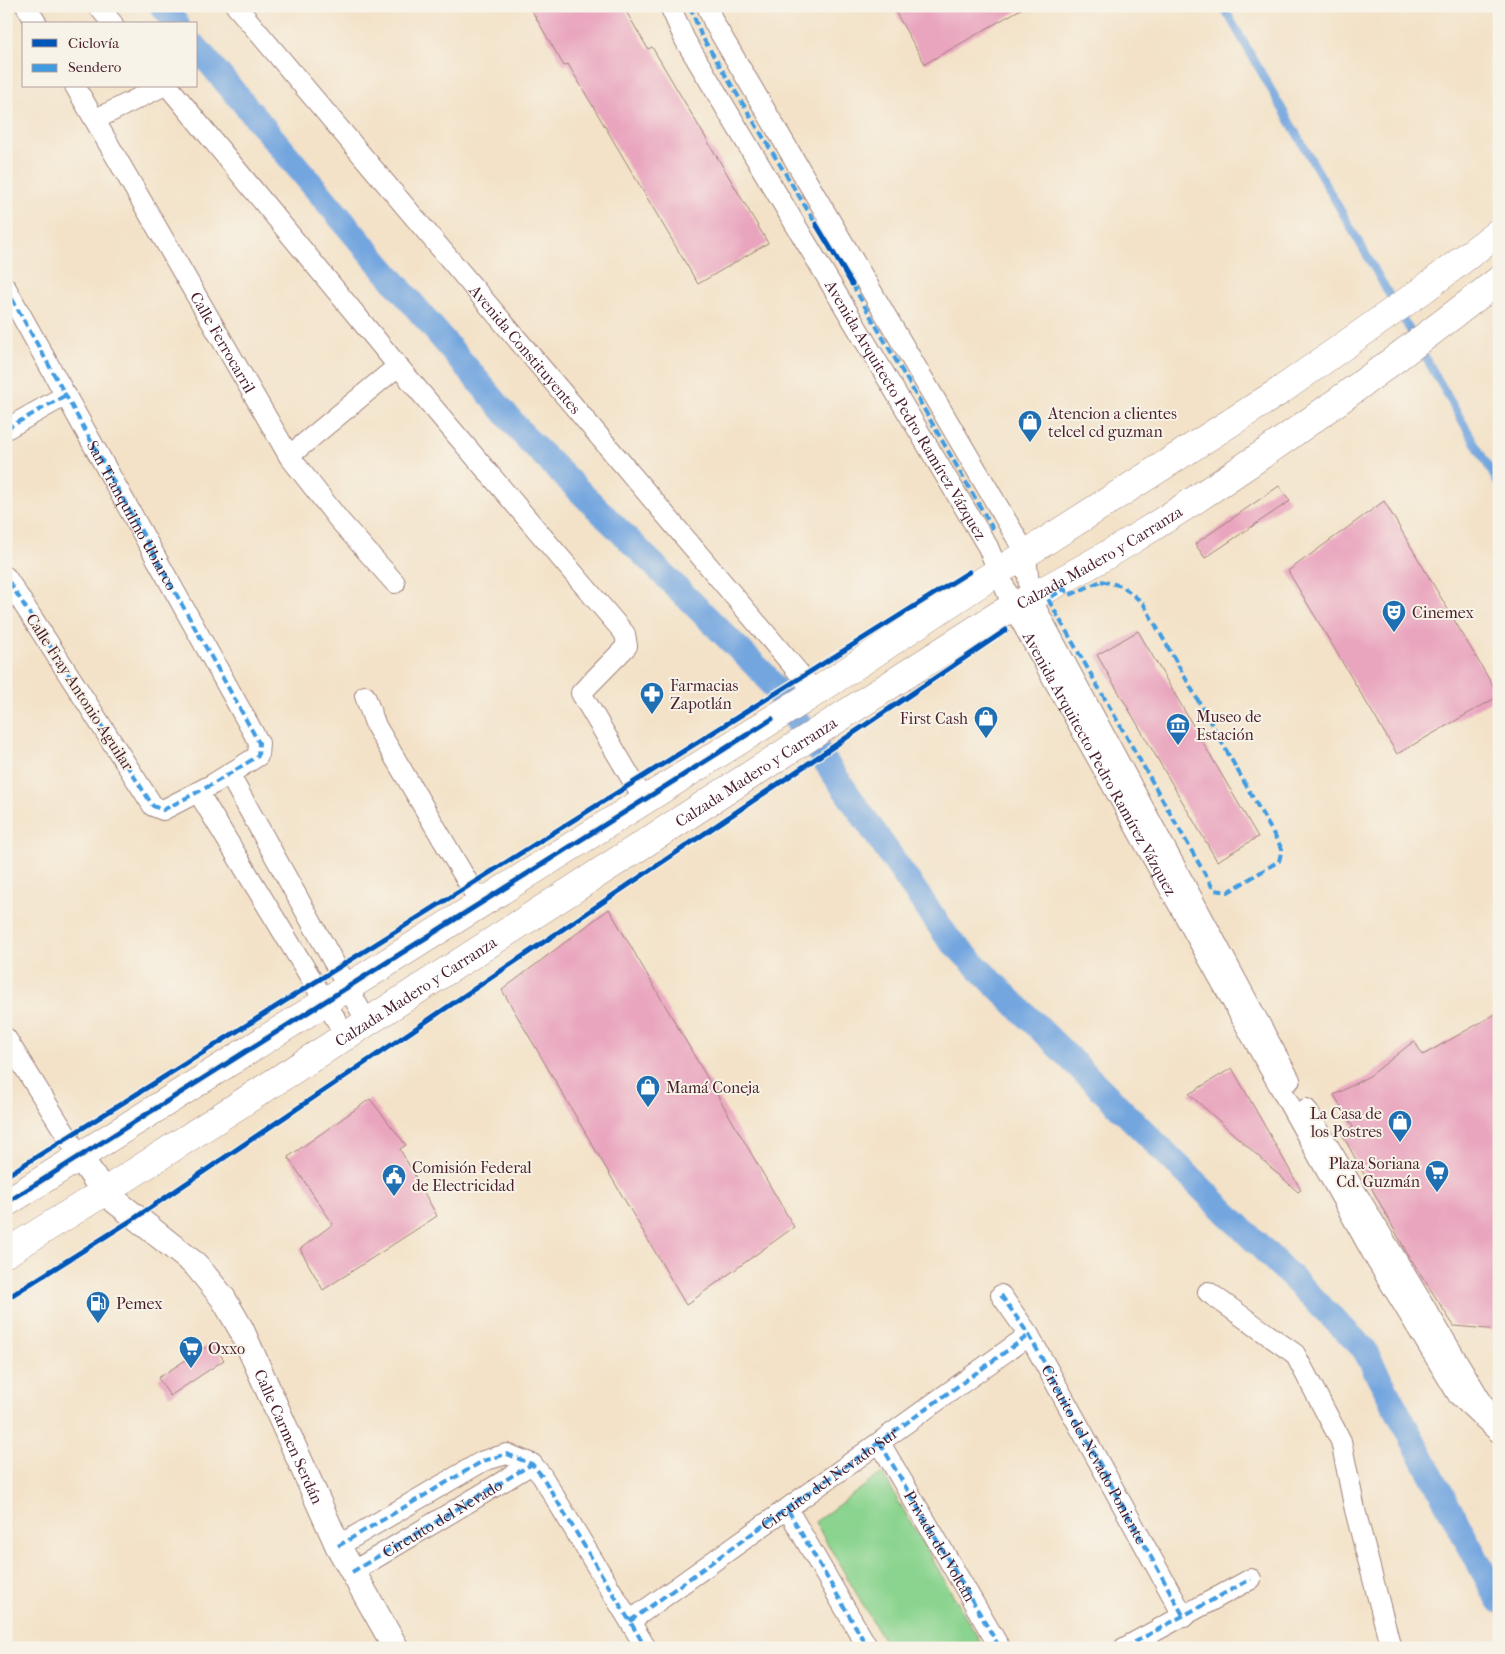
<svg xmlns="http://www.w3.org/2000/svg" width="1505" height="1654" font-family="'IM FELL French Canon',serif">
<style>
.green{fill:#8bd48f;stroke:#6a7a5d}
.lines{fill:none;stroke-linecap:round;stroke-linejoin:round}
.stream{stroke:#73a6df;stroke-width:8}
.canal{stroke:#73a6df;stroke-width:25}
.building{fill:#e9a4be}
.minor-casing{stroke:#9e807a;stroke-width:22}
.tertiary-casing{stroke:#9e807a;stroke-width:27}
.primary-casing{stroke:#9e807a;stroke-width:29}
.minor{stroke:#fff;stroke-width:20}
.tertiary{stroke:#fff;stroke-width:25}
.primary{stroke:#fff;stroke-width:28}
.quiet{stroke:#409be1;stroke-width:4;stroke-dasharray:8 4;stroke-linecap:butt}
.cycleway-casing{stroke:#f7f3e8;stroke-width:8}
.cycleway{stroke:#0057b8;stroke-width:5}
.labels{text-anchor:middle;dominant-baseline:central;stroke-width:4;stroke-linejoin:round;paint-order:stroke}
.street-label{font-size:16px;fill:#4a1f2b;stroke:#f7f3e8}
.poi-label{font-size:16px;fill:#4a1f2b;stroke:#f7f3e8;text-anchor:start}
</style>
<rect width="100%" height="100%" fill="#f7f3e8"/>
<filter id="ink" filterUnits="userSpaceOnUse"><feTurbulence type="fractalNoise" baseFrequency=".02" numOctaves="2"/><feDisplacementMap in="SourceGraphic" scale="10" xChannelSelector="R" yChannelSelector="G"/><feConvolveMatrix kernelMatrix="1 2 1 2 8 2 1 2 1" color-interpolation-filters="sRGB"/></filter>
<filter id="wash" filterUnits="userSpaceOnUse"><feTurbulence type="fractalNoise" baseFrequency=".0096" numOctaves="4" result="noise"/><feDisplacementMap in="SourceGraphic" scale="20" xChannelSelector="R" yChannelSelector="G"/><feGaussianBlur stdDeviation="1.12" result="paint"/><feColorMatrix in="noise" values="0 0 0 0 0 0 0 0 0 0 0 0 0 0 0 0 0 1.4 0 .05"/><feComposite in="paint" operator="in"/></filter>
<g filter="url(#wash)">
<rect width="100%" height="100%" fill="#f3e2c8"/>
<polygon class="green" points="882,1473 984,1648 888,1648 815,1522"/>
<g class="lines">
<polyline class="stream" points="1223,6 1499,485"/>
<g class="canal">
<polyline points="162,6 177,24"/>
<polyline points="196,47 527,439 765,675 948,938 1364,1349 1499,1601"/>
</g>
</g>
<g id="blocks">
<g class="building">
<polygon points="529,6 623,6 648,49 652,47 768,243 698,284 568,64 564,66"/>
<polygon points="892,6 1026,6 925,64"/>
<polygon points="1279,486 1290,501 1205,558 1195,544"/>
<polygon points="1384,501 1499,696 1397,754 1288,571"/>
<polygon points="1138,631 1258,837 1217,861 1097,655"/>
<polygon points="609,909 794,1227 686,1305 502,990"/>
<polygon points="1499,1012 1499,1330 1454,1326 1407,1253 1342,1134 1353,1127 1334,1095 1371,1075 1414,1041 1423,1055"/>
<polygon points="1232,1068 1301,1190 1298,1192 1189,1094"/>
<polygon points="370,1099 406,1145 400,1149 437,1216 323,1290 300,1249 333,1224 288,1157"/>
<polygon points="212,1343 224,1360 170,1396 158,1378"/>
</g>
</g>
</g>
<g filter="url(#ink)">
<use href="#blocks" fill-opacity="0" stroke="#9e807a" stroke-width="1"/>
<g class="lines">
<defs>
<g id="minor">
<polyline points="26,6 37,24"/>
<polyline points="98,6 113,24"/>
<path id="s1" d="M236,6L815,692"/>
<path id="s2" d="M670,6L685,40L988,547L1013,607L1376,1260L1458,1395L1499,1433"/>
<polyline points="707,6 714,23 1026,554 1030,597 1290,1080"/>
<path id="s3" d="M75,86L289,456L339,520L395,583"/>
<polyline points="168,86 398,366 625,634 627,646 581,693 644,800"/>
<polyline points="96,119 163,86"/>
<polyline points="6,288 259,743 258,756 213,784 163,810 153,806 6,577"/>
<polyline points="6,429 66,395"/>
<polyline points="289,456 398,366"/>
<polyline points="365,696 376,726 480,903"/>
<polyline points="229,774 367,1022"/>
<polyline points="198,792 346,1036"/>
<polyline points="6,1038 80,1157"/>
<polyline points="1306,1109 1491,1417"/>
<polyline points="1208,1292 1295,1354 1341,1441 1355,1510 1391,1648"/>
<polyline points="1001,1295 1029,1335 1184,1617"/>
<path id="s4" d="M880,1443L1000,1648"/>
<polyline points="788,1510 868,1648"/>
<polyline points="338,1546 483,1461 507,1454 532,1464 542,1476 646,1648"/>
<polyline points="352,1572 532,1464"/>
<path id="s5" d="M630,1621L1029,1335"/>
<polyline points="1124,1648 1251,1579"/>
</g>
<g id="tertiary">
<path id="s6" d="M80,1157L104,1192L196,1265L223,1298L241,1329L338,1546L396,1648"/>
</g>
<g id="primary">
<polyline points="6,1203 805,699 977,585 1280,391 1420,292 1499,232"/>
<path id="s7" d="M6,1253L104,1192L997,616C1042,591 1088,567 1132,540C1260,461 1380,372 1499,280"/>
</g>
</defs>
<use href="#minor" class="minor-casing"/>
<use href="#tertiary" class="tertiary-casing"/>
<use href="#primary" class="primary-casing"/>
<use href="#minor" class="minor"/>
<use href="#tertiary" class="tertiary"/>
<use href="#primary" class="primary"/>
<g class="quiet">
<polyline points="690,6 701,35 816,224"/>
<polyline points="852,284 993,529"/>
<path id="s8" d="M6,288L259,743L258,756L213,784L163,810L153,806L6,577"/>
<polyline points="6,429 66,395"/>
<polygon points="1101,581 1122,586 1143,603 1282,849 1279,861 1228,892 1214,890 1048,599 1064,589 1070,595"/>
<path id="s9" d="M1001,1295L1029,1335L1184,1617"/>
<polyline points="880,1443 1000,1648"/>
<polyline points="788,1510 868,1648"/>
<polyline points="338,1546 483,1461 507,1454 532,1464 542,1476 646,1648"/>
<path id="s10" d="M352,1572L532,1464"/>
<polyline points="630,1621 1029,1335"/>
<polyline points="1124,1648 1251,1579"/>
</g>
<defs>
<g id="cycleway">
<polyline points="816,224 852,284"/>
<polyline points="6,1176 969,572"/>
<polyline points="6,1203 772,719"/>
<polyline points="6,1299 135,1218 1006,630"/>
</g>
</defs>
<use href="#cycleway" class="cycleway-casing"/>
<use href="#cycleway" class="cycleway"/>
</g>
</g>
<defs>
<symbol id="shop-pin" viewBox="-11 -11 22 30"><path d="M0 17L-7.5 6A9.5 9.5 0 1 1 7.5 6Z" fill="#1f6fb2" stroke="#f7f3e8"/><path d="M-5-2.5h2.3a2.7 3.5 0 0 1 5.4 0H5L5.5 6h-11ZM-1.5-2.5h3a1.5 2.3 0 0 0-3 0Z" fill="#fff"/></symbol>
<symbol id="theatre-pin" viewBox="-11 -11 22 30"><path d="M0 17L-7.5 6A9.5 9.5 0 1 1 7.5 6Z" fill="#1f6fb2" stroke="#f7f3e8"/><path d="M-5-5.5Q0-4 5-5.5V0Q5 5 0 6Q-5 5-5 0ZM-3.3-2.5H-1v1.5H-3.3ZM1-2.5H3.3v1.5H1ZM-2.8 1Q0 5.5 2.8 1Z" fill="#fff"/></symbol>
<symbol id="pharmacy-pin" viewBox="-11 -11 22 30"><path d="M0 17L-7.5 6A9.5 9.5 0 1 1 7.5 6Z" fill="#1f6fb2" stroke="#f7f3e8"/><path d="M-2-6h4v4h4v4h-4v4h-4v-4h-4v-4h4Z" fill="#fff"/></symbol>
<symbol id="museum-pin" viewBox="-11 -11 22 30"><path d="M0 17L-7.5 6A9.5 9.5 0 1 1 7.5 6Z" fill="#1f6fb2" stroke="#f7f3e8"/><path d="M0-6L6-3V-2H-6V-3ZM-5-1h2V3h-2ZM-1-1h2V3h-2ZM3-1h2V3H3ZM-6 4H6V6H-6Z" fill="#fff"/></symbol>
<symbol id="supermarket-pin" viewBox="-11 -11 22 30"><path d="M0 17L-7.5 6A9.5 9.5 0 1 1 7.5 6Z" fill="#1f6fb2" stroke="#f7f3e8"/><path d="M-6-5.5h2.5l.6 2H6L4.5 2H-2.5L-4.4-4H-6ZM-1.5 3.2a1.3 1.3 0 1 0 .1 0ZM3 3.2a1.3 1.3 0 1 0 .1 0Z" fill="#fff"/></symbol>
<symbol id="civic-pin" viewBox="-11 -11 22 30"><path d="M0 17L-7.5 6A9.5 9.5 0 1 1 7.5 6Z" fill="#1f6fb2" stroke="#f7f3e8"/><path d="M-.6-6.5H3V-4.5H.6V-3L4-1V1h2V6H-6V1h2V-1L-.6-3ZM-1.2 2.5V6h2.4V2.5Z" fill="#fff"/></symbol>
<symbol id="fuel-pin" viewBox="-11 -11 22 30"><path d="M0 17L-7.5 6A9.5 9.5 0 1 1 7.5 6Z" fill="#1f6fb2" stroke="#f7f3e8"/><path d="M-5.5-6h7V0h2V4h1.3V-2.5L3-4.5l.8-.8L6-3V5H2.5V1h-1V6h-7ZM-4.2-4.7v3.2H.2V-4.7Z" fill="#fff"/></symbol>
</defs>
<g fill-rule="evenodd">
<use href="#shop-pin" x="1016" y="408" width="28" height="38"/>
<use href="#theatre-pin" x="1380" y="598" width="28" height="38"/>
<use href="#pharmacy-pin" x="638" y="680" width="28" height="38"/>
<use href="#shop-pin" x="972" y="704" width="28" height="38"/>
<use href="#museum-pin" x="1164" y="711" width="28" height="38"/>
<use href="#shop-pin" x="634" y="1073" width="28" height="38"/>
<use href="#shop-pin" x="1386" y="1108" width="28" height="38"/>
<use href="#supermarket-pin" x="1423" y="1158" width="28" height="38"/>
<use href="#civic-pin" x="380" y="1162" width="28" height="38"/>
<use href="#fuel-pin" x="84" y="1289" width="28" height="38"/>
<use href="#supermarket-pin" x="177" y="1334" width="28" height="38"/>
</g>
<g class="labels">
<g class="street-label">
<text stroke="none"><textPath href="#s3" startOffset="296">Calle Ferrocarril</textPath></text>
<text stroke="none"><textPath href="#s1" startOffset="449">Avenida Constituyentes</textPath></text>
<text stroke="none"><textPath href="#s2" startOffset="468">Avenida Arquitecto Pedro Ramírez Vázquez</textPath></text>
<text stroke="none"><textPath href="#s8" startOffset="260">San Tranquilino Ubiarco</textPath></text>
<text stroke="none"><textPath href="#s7" startOffset="1296">Calzada Madero y Carranza</textPath></text>
<text transform="translate(80 692) rotate(57)">Calle Fray Antonio Aguilar</text>
<text stroke="none"><textPath href="#s2" startOffset="872">Avenida Arquitecto Pedro Ramírez Vázquez</textPath></text>
<text stroke="none"><textPath href="#s7" startOffset="891">Calzada Madero y Carranza</textPath></text>
<text stroke="none"><textPath href="#s7" startOffset="486">Calzada Madero y Carranza</textPath></text>
<text stroke="none"><textPath href="#s6" startOffset="356">Calle Carmen Serdán</textPath></text>
<text stroke="none"><textPath href="#s9" startOffset="185">Circuito del Nevado Poniente</textPath></text>
<text stroke="none"><textPath href="#s5" startOffset="245">Circuito del Nevado Sur</textPath></text>
<text stroke="none"><textPath href="#s10" startOffset="105">Circuito del Nevado</textPath></text>
<text stroke="none"><textPath href="#s4" startOffset="119">Privada del Volcán</textPath></text>
</g>
<g class="poi-label">
<text x="1048" y="413">Atencion a clientes<tspan x="1048" dy="18">telcel cd guzman</tspan></text>
<text x="1412" y="612">Cinemex</text>
<text x="670" y="685">Farmacias<tspan x="670" dy="18">Zapotlán</tspan></text>
<text x="1196" y="716">Museo de<tspan x="1196" dy="18">Estación</tspan></text>
<text x="968" y="718" text-anchor="end">First Cash</text>
<text x="666" y="1087">Mamá Coneja</text>
<text x="1382" y="1113" text-anchor="end">La Casa de<tspan x="1382" dy="18">los Postres</tspan></text>
<text x="1420" y="1163" text-anchor="end">Plaza Soriana<tspan x="1420" dy="18">Cd. Guzmán</tspan></text>
<text x="412" y="1167">Comisión Federal<tspan x="412" dy="18">de Electricidad</tspan></text>
<text x="116" y="1303">Pemex</text>
<text x="208" y="1348">Oxxo</text>
</g>
</g>
<rect width="1505" height="1654" fill="none" stroke="#f7f3e8" stroke-width="25"/>
<rect x="22" y="22" width="175" height="65" fill="#f7f3e8" stroke="#b29e9c"/>
<rect x="32" y="39" width="25" height="8" fill="#0057b8" stroke="#b29e9c"/>
<text x="68" y="48" font-size="15" fill="#4a1f2b">Ciclovía</text>
<rect x="32" y="64" width="25" height="8" fill="#409be1" stroke="#b29e9c"/>
<text x="68" y="72" font-size="15" fill="#4a1f2b">Sendero</text>
</svg>
